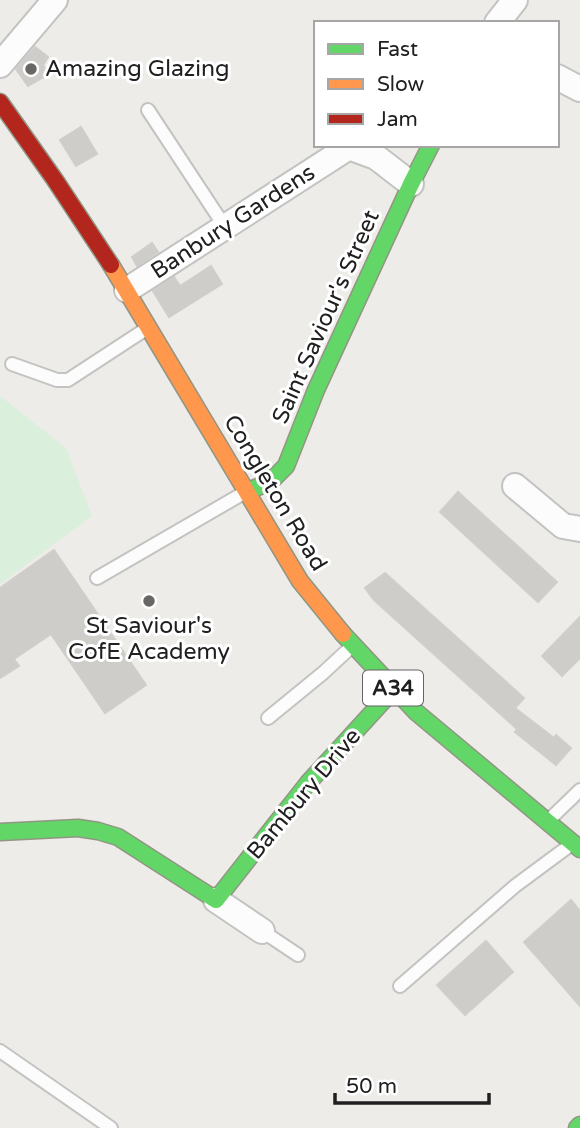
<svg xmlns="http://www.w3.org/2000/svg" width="580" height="1128" font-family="'Varela Round',sans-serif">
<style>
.park{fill:#daf0dc}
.building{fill:#cecdca;stroke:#d0ceca;stroke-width:2}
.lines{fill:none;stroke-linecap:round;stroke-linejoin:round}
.lane-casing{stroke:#c3c3c1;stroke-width:16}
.street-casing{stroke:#c3c3c1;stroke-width:28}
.fast-casing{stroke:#929583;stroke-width:19}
.slow-casing{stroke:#929583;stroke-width:19}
.jam-casing{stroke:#929583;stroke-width:19}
.lane{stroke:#fcfcfc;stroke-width:12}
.street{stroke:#fcfcfc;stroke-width:24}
.fast{stroke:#63d668;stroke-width:16}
.slow{stroke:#ff974d;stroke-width:16}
.jam{stroke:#b3261e;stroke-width:16}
.poi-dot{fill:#686766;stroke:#fff;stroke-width:2.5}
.labels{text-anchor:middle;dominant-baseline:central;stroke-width:6;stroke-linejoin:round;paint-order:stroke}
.shield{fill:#fff;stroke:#636363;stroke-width:2}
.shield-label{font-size:21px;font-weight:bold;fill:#202020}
.poi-label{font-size:23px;fill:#202020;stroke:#fff;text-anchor:start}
.street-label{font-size:23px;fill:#202020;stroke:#fff}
</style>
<rect width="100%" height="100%" fill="#edece9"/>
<polygon class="park" points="0,396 66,448 92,516 0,584"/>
<g class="building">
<polygon points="35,47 48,57 43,65 49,74 28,86 16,69"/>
<polygon points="81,127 97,154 76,166 60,140"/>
<polygon points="152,243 158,252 137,266 132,257"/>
<polygon points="211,266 222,284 169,317 153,291 174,277 180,286"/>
<polygon points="458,492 557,582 538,602 440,512"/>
<polygon points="54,550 146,685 105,713 51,634 14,659 19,666 0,678 0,588"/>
<polygon points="385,573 524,698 515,708 554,738 556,735 571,748 556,765 515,732 517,729 374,600 365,588"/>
<polygon points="580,617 580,658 562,676 542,656"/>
<polygon points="571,900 580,911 580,1006 524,942"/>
<polygon points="486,941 513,972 465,1015 437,985"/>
</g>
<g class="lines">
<defs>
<g id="lane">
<polyline points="148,110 225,227"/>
<polyline points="12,364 57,380 68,380 146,329"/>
<polyline points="97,578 242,494"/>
<polyline points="268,718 323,673 350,648"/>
<polyline points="550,819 580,790"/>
<polyline points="262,931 298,955"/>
<polyline points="400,986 515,886 569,846"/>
<polyline points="0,1051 111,1128"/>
</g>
<g id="street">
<polyline points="497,23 515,0"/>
<polyline points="0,65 55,0"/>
<polyline points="557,77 580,89"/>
<polyline points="127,290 349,147 376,157 411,184"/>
<polyline points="515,486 563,526 580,529"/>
<polyline points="216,900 262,931"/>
</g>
<g id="fast">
<polyline points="248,491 270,482 286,466 316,390 411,184 431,145"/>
<polyline points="343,634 416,712 580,849"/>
<polyline points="0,832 78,828 98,831 118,837 216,900 308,783 394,689"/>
<polyline points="577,1128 580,1125"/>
</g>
<polyline id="slow" points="111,265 300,581 343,634"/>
<polyline id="jam" points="0,102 55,180 111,265"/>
</defs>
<use href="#lane" class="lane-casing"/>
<use href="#street" class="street-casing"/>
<use href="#fast" class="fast-casing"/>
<use href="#slow" class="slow-casing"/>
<use href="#jam" class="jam-casing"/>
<use href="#lane" class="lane"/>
<use href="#street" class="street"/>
<use href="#fast" class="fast"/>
<use href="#slow" class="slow"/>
<use href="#jam" class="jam"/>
</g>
<g class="poi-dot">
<circle cx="31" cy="69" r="7"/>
<circle cx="149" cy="601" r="7"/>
</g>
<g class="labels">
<rect class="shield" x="363" y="670.5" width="60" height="35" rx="5"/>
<g class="shield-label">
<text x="393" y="688">A34</text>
</g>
<g class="poi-label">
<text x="45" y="69">Amazing Glazing</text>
<text x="149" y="626" text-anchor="middle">St Saviour's<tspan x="149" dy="26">CofE Academy</tspan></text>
</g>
<g class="street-label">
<text transform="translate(233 222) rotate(-33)">Banbury Gardens</text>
<text transform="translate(326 317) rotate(-66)">Saint Saviour's Street</text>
<text transform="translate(275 493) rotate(59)">Congleton Road</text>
<text transform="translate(304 794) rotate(-50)">Bambury Drive</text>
</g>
</g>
<rect x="314" y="21" width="245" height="126" fill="#ffffff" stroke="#a6a6a6" stroke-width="2"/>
<rect x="328" y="44" width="35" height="10" fill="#63d668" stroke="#a6a6a6" stroke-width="2"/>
<text x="377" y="56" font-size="21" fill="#202020">Fast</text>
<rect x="328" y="79" width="35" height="10" fill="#ff974d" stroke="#a6a6a6" stroke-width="2"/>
<text x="377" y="91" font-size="21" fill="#202020">Slow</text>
<rect x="328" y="114" width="35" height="10" fill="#b3261e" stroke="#a6a6a6" stroke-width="2"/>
<text x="377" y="126" font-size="21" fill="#202020">Jam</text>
<path d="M335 1093v10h154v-10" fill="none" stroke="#202020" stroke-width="3.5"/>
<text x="346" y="1093" font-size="21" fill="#202020" stroke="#ffffff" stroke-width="5" paint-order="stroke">50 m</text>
</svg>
